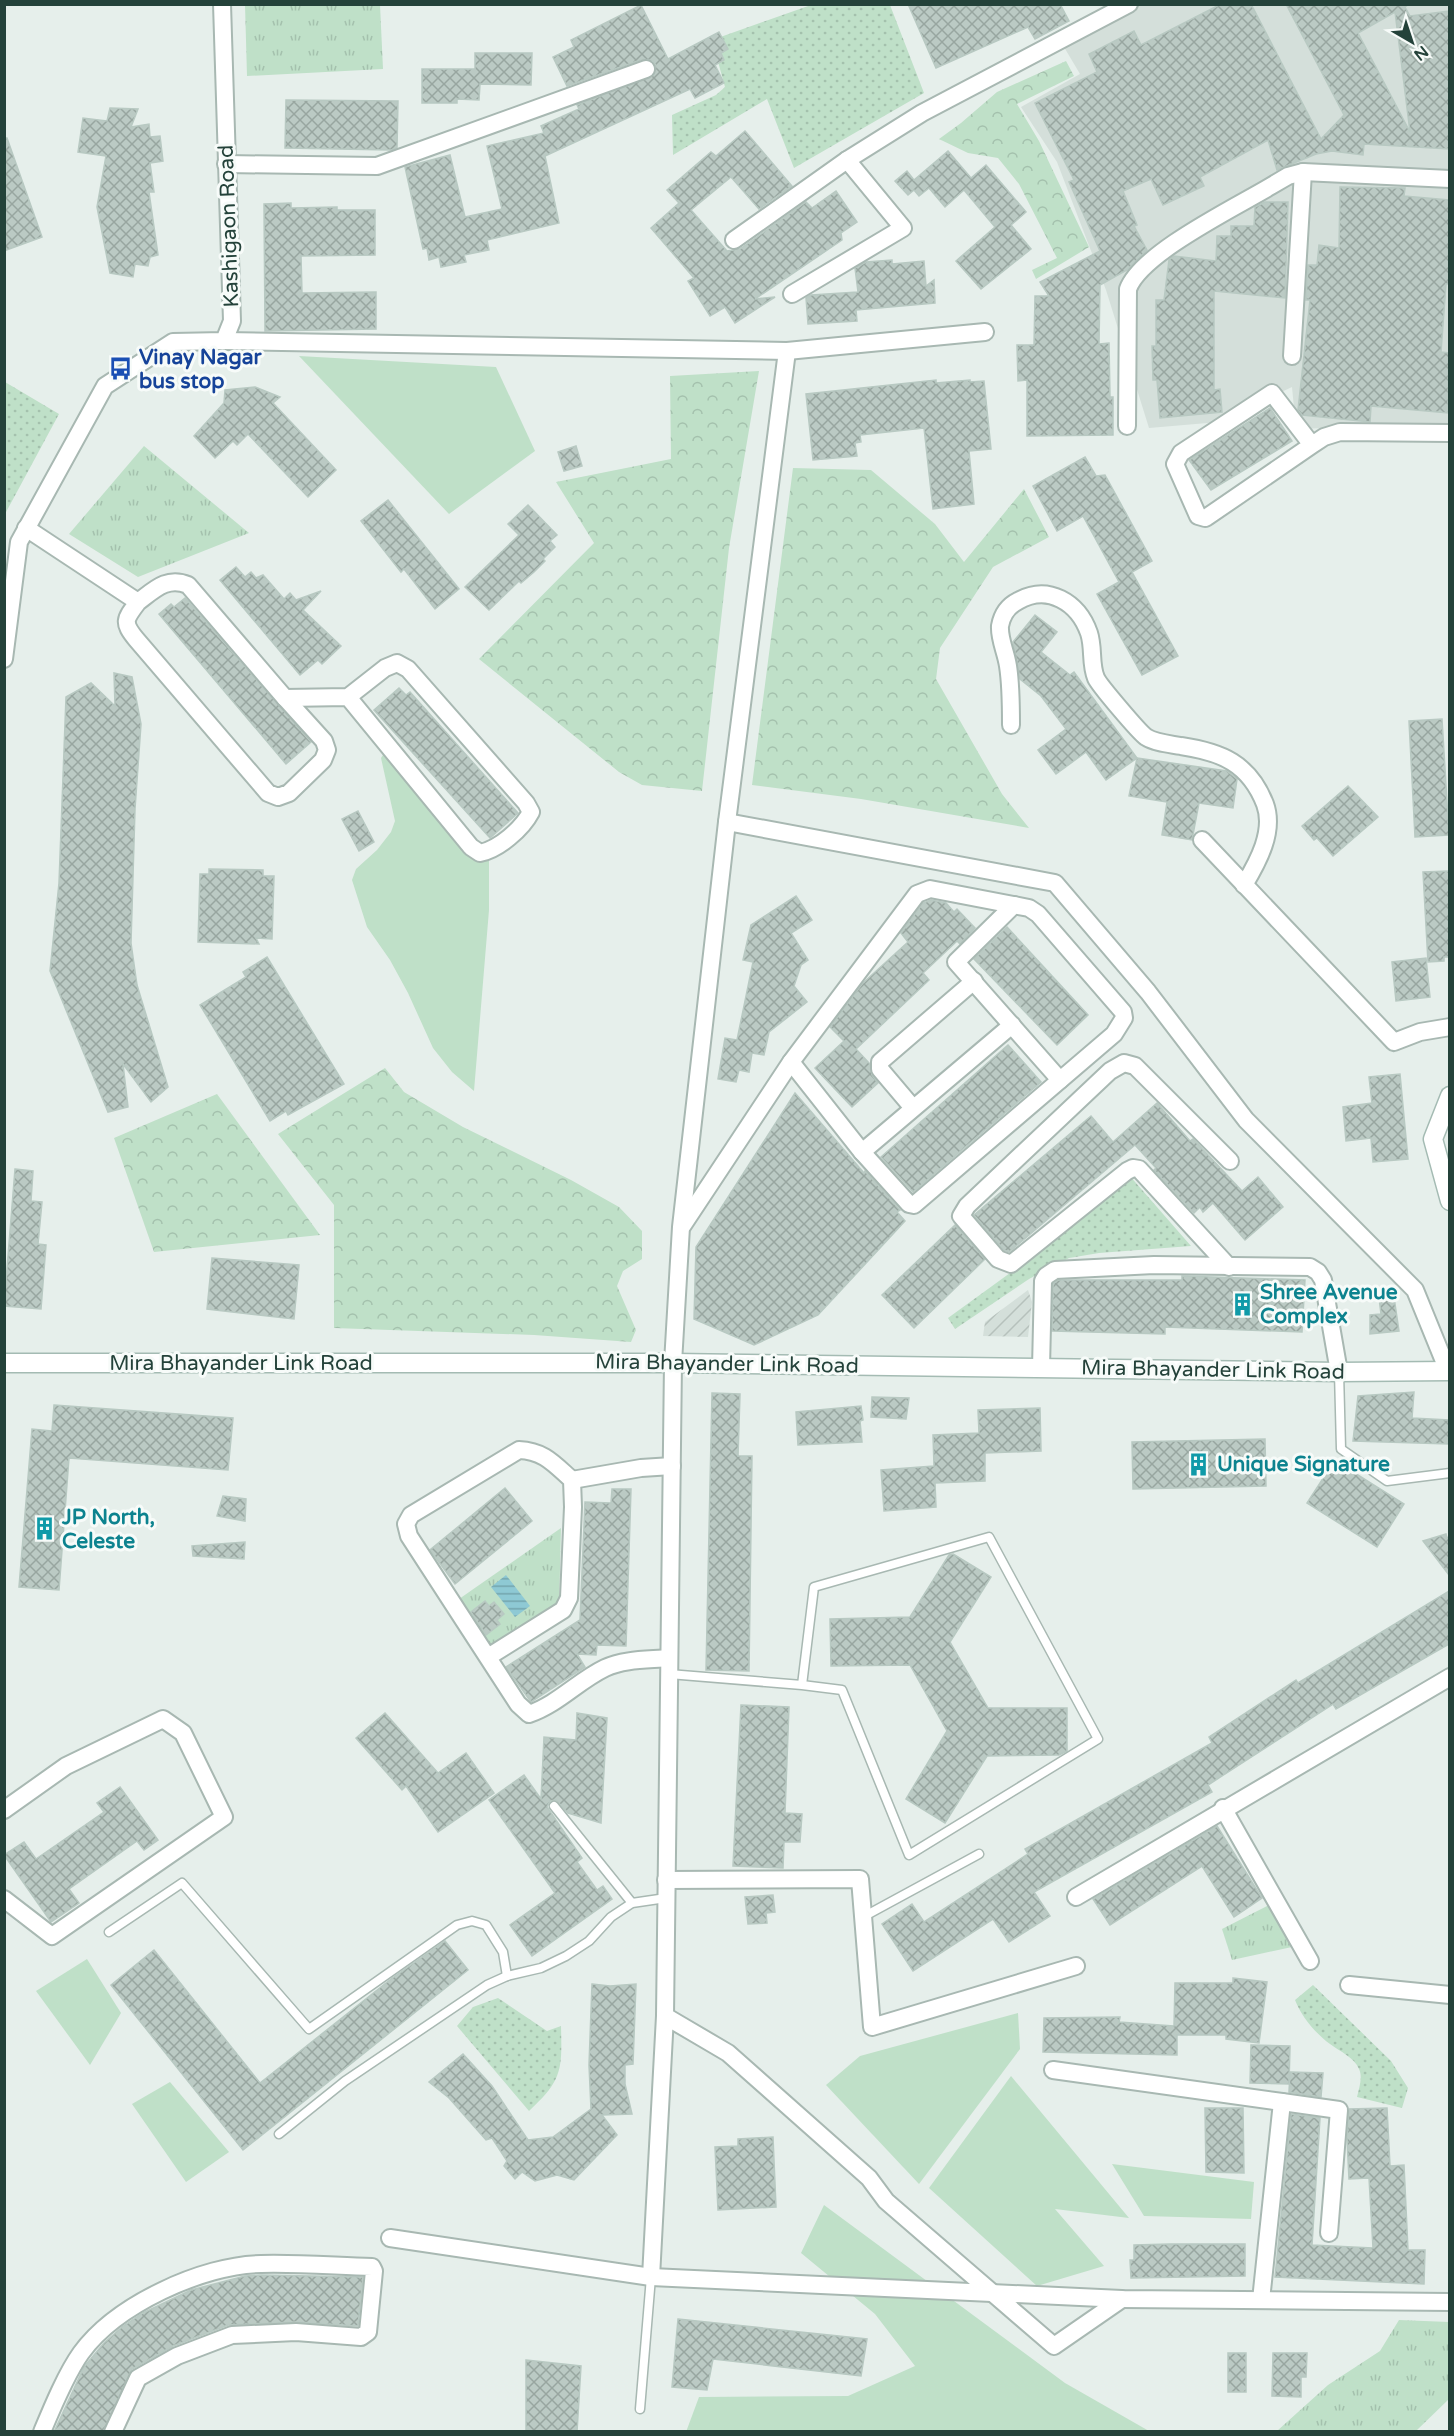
<svg xmlns="http://www.w3.org/2000/svg" width="1454" height="2436" font-family="'Varela Round',sans-serif">
<style>
.built{fill:#d4dfda}
.industrial{fill:url(#industrial-furrows)}
.grass{fill:#bfe0c8}
.forest{fill:url(#forest-crowns)}
.park{fill:url(#park-tufts)}
.garden{fill:url(#garden-dots)}
.water{fill:url(#water-rules)}
.building{fill:url(#building-cross-hatch);stroke:#b8c9c2;stroke-width:1.5;fill-rule:evenodd}
.lines{fill:none;stroke-linecap:round;stroke-linejoin:round}
.lane-casing{stroke:#a8b8b2;stroke-width:11}
.street-casing{stroke:#a8b8b2;stroke-width:20}
.secondary-casing{stroke:#a4bbb3;stroke-width:21}
.lane{stroke:#fff;stroke-width:8}
.street{stroke:#fff;stroke-width:16}
.secondary{stroke:#fff;stroke-width:18}
.labels{text-anchor:middle;dominant-baseline:central;stroke-width:6;stroke-linejoin:round;paint-order:stroke}
.street-label{font-size:21px;fill:#24423a;stroke:#f7fbf9}
.transit-label{font-size:21px;font-weight:bold;fill:#164399;stroke:#f7fbf9;text-anchor:start}
.culture-label{font-size:21px;font-weight:bold;fill:#0d838f;stroke:#f7fbf9;text-anchor:start}
</style>
<defs>
<pattern id="industrial-furrows" width="10" height="10" patternUnits="userSpaceOnUse" patternTransform="scale(1.5)"><rect width="10" height="10" fill="#d4dfda"/><path d="M-1 1l2-2M0 10L10 0M9 11l2-2" fill="none" stroke="#b6c1bc"/></pattern>
<pattern id="forest-crowns" width="20" height="18" patternUnits="userSpaceOnUse" patternTransform="scale(1.5)"><rect width="20" height="18" fill="#bfe0c8"/><path d="M2 6a3 3 0 1 1 6 0M12 15a3 3 0 1 1 6 0" fill="none" stroke="#a4c1ad"/></pattern>
<pattern id="park-tufts" width="24" height="20" patternUnits="userSpaceOnUse" patternTransform="scale(1.5)"><rect width="24" height="20" fill="#bfe0c8"/><path d="M3 7l-1-3M5 7V3M7 7l1-3M15 17l-1-3M17 17v-4M19 17l1-3" fill="none" stroke="#a4c1ad"/></pattern>
<pattern id="garden-dots" width="8" height="8" patternUnits="userSpaceOnUse" patternTransform="scale(1.5)"><rect width="8" height="8" fill="#bfe0c8"/><path d="M2 2h.1M6 6h.1" fill="none" stroke="#a4c1ad" stroke-width="1.8" stroke-linecap="round"/></pattern>
<pattern id="water-rules" width="6" height="5" patternUnits="userSpaceOnUse" patternTransform="scale(1.5)"><rect width="6" height="5" fill="#8ec9d4"/><path d="M0 2.5h6" fill="none" stroke="#74a5ad"/></pattern>
<pattern id="building-cross-hatch" width="8" height="8" patternUnits="userSpaceOnUse" patternTransform="scale(1.5)"><rect width="8" height="8" fill="#bbcac4"/><path d="M0 0l8 8M0 8l8-8" fill="none" stroke="#98a6a0"/></pattern>
</defs>
<rect width="100%" height="100%" fill="#e6efeb"/>
<polygon class="built" points="1114,5 1449,5 1449,424 1296,429 1292,387 1219,422 1149,428 1106,290 1057,162 1021,107 1080,74 1064,47"/>
<polygon class="industrial" points="1028,1290 1032,1302 1028,1337 983,1336 985,1322"/>
<g class="grass">
<polygon points="299,356 496,367 535,451 449,514"/>
<polygon points="387,749 489,859 489,910 474,1091 452,1072 433,1048 408,993 390,960 367,927 352,880 356,869 377,850 391,832 395,821 381,758"/>
<polygon points="87,1959 121,2013 90,2065 36,1991"/>
<polygon points="1018,2013 1020,2049 919,2184 826,2085 860,2056"/>
<polygon points="1011,2076 1129,2218 1055,2209 1104,2266 1037,2286 929,2188"/>
<polygon points="170,2082 229,2152 186,2182 132,2104"/>
<polygon points="1112,2164 1254,2182 1251,2219 1144,2216"/>
<polygon points="824,2205 1065,2383 1149,2431 686,2432 699,2397 848,2396 915,2366 875,2314 801,2253"/>
</g>
<g class="forest">
<polygon points="1066,61 1074,76 1017,104 1039,141 1089,247 1036,279 1032,270 1057,258 1019,184 998,158 968,153 939,139 961,123 997,92"/>
<polygon points="759,371 729,548 702,791 642,785 619,772 479,659 594,543 556,482 671,459 670,376"/>
<polygon points="793,468 871,470 935,524 964,562 1024,489 1049,537 993,567 940,648 936,679 1002,794 1029,828 861,799 752,785"/>
<polygon points="385,1068 404,1092 463,1127 571,1180 619,1207 642,1231 642,1259 623,1271 617,1286 636,1330 631,1342 534,1335 334,1328 334,1205 278,1134"/>
<polygon points="217,1094 320,1235 154,1252 114,1138"/>
</g>
<g class="park">
<polygon points="245,5 380,5 383,69 247,76"/>
<polygon points="144,446 249,533 138,577 69,534"/>
<polygon points="561,1528 559,1608 484,1665 449,1606"/>
<polygon points="1271,1904 1292,1947 1232,1960 1222,1929"/>
<polygon points="1399,2320 1449,2322 1449,2399 1416,2431 1277,2431 1328,2385 1380,2351"/>
</g>
<g class="garden">
<polygon points="811,5 890,5 924,93 794,168 767,99 673,155 672,115 716,95 725,87 712,40"/>
<polygon points="5,382 59,414 5,514"/>
<polygon points="1129,1175 1191,1246 1099,1253 1069,1258 1029,1279 955,1329 948,1318 1050,1244"/>
<path d="M1313,1985L1391,2061L1408,2088L1402,2108L1357,2097C1359,2088 1363,2077 1359,2069C1354,2057 1339,2051 1330,2044C1316,2034 1301,2016 1295,2000Z"/>
<path d="M498,1998L547,2031L561,2026C562,2069 563,2080 529,2111L457,2026L473,2007Z"/>
</g>
<polygon class="water" points="506,1575 530,1606 515,1617 491,1587"/>
<g class="building">
<polygon points="908,4 1060,4 1069,21 1035,39 1028,27 936,68"/>
<path d="M1221,4H1251L1321,139L1344,115L1286,4H1409L1405,7L1410,16L1449,11V149L1364,144L1363,155L1332,151L1316,154L1277,170L1268,140L1200,177L1204,186L1163,205L1151,179L1123,191L1137,225L1134,226L1147,250L1127,270L1100,285L1099,344L1109,343L1110,397H1113V435L1027,436V380L1018,381L1017,345H1034L1035,296H1049L1040,282L1100,251L1069,182L1074,180L1035,103L1097,72L1089,54L1134,31L1141,45ZM1395,12L1410,132L1358,33Z"/>
<polygon points="641,5 668,59 719,32 728,49 721,53 724,60 715,65 724,83 695,98 690,89 545,156 559,223 487,240 489,250 464,255 466,262 441,267 439,257 429,260 427,248 423,249 405,167 450,155 465,217 502,209 487,146 544,133 541,126 579,109 577,105 654,75 656,66 653,61 643,59 567,86 553,57 574,47 571,40"/>
<polygon points="475,53 532,53 531,85 480,84 479,100 457,99 457,103 422,103 422,69 475,69"/>
<polygon points="286,100 398,101 397,148 391,150 285,148"/>
<polygon points="110,108 138,109 131,127 149,124 150,137 160,136 163,161 150,163 154,192 149,192 158,255 150,257 148,266 135,264 133,277 110,273 97,207 106,156 78,152 83,118 107,121"/>
<polygon points="745,131 792,186 759,209 731,177 691,210 727,251 740,249 806,202 812,208 836,191 857,222 841,233 842,240 755,299 775,297 735,323 725,307 710,316 688,281 694,278 651,228 679,203 667,190 711,152 716,156"/>
<polygon points="4,138 7,138 42,237 4,251"/>
<polygon points="948,151 971,178 986,165 1026,212 1011,225 1031,249 981,289 956,261 995,227 964,190 945,207 929,188 919,196 914,190 908,195 895,181 907,171 914,180"/>
<polygon points="1340,187 1405,188 1404,196 1449,200 1449,284 1446,284 1441,352 1449,353 1448,413 1371,406 1370,422 1302,415 1298,410 1310,300 1306,300 1308,265 1317,265 1319,245 1339,248"/>
<polygon points="1265,202 1288,202 1285,298 1214,291 1214,390 1220,389 1222,412 1160,418 1157,380 1153,380 1152,346 1156,346 1156,300 1164,300 1169,260 1174,256 1216,261 1217,236 1231,236 1231,226 1254,226 1255,207"/>
<polygon points="291,203 291,208 337,207 337,210 375,210 375,255 301,256 302,293 376,292 376,329 265,331 264,204"/>
<polygon points="892,260 892,264 924,261 926,286 934,280 935,303 856,310 857,321 808,324 806,298 811,295 858,292 855,268 866,262"/>
<polygon points="936,380 936,383 970,380 970,382 984,381 991,449 969,451 974,504 933,509 924,428 860,435 861,442 855,443 857,456 813,460 806,394"/>
<polygon points="255,387 280,397 273,403 336,470 308,497 248,434 237,445 233,441 215,458 194,436 224,403 225,390"/>
<polygon points="1270,408 1292,441 1211,490 1189,460"/>
<polygon points="576,446 582,466 564,471 558,452"/>
<polygon points="1085,457 1096,476 1105,475 1152,561 1132,572 1178,656 1142,675 1097,594 1119,582 1083,516 1057,531 1033,486"/>
<polygon points="388,500 459,589 435,609 404,569 401,572 361,521"/>
<polygon points="528,505 557,535 550,541 555,547 543,559 545,561 534,572 521,583 519,581 489,610 465,587 519,535 508,524"/>
<polygon points="236,567 245,577 251,572 256,578 263,575 284,599 290,593 296,600 321,591 303,610 341,646 322,664 318,660 300,675 220,580"/>
<polygon points="185,598 311,742 286,764 159,614 171,604 174,607"/>
<polygon points="1035,615 1057,632 1041,652 1070,675 1074,672 1137,758 1106,780 1086,752 1056,774 1038,750 1066,729 1041,696 1020,679 1013,642"/>
<polygon points="114,673 132,677 141,724 135,809 131,943 137,985 168,1087 151,1102 123,1064 128,1107 108,1112 50,971 59,883 66,697 91,683 115,706"/>
<polygon points="399,688 406,695 410,692 518,813 490,838 374,710"/>
<polygon points="1442,719 1449,835 1415,837 1409,721"/>
<polygon points="1137,758 1227,771 1237,779 1233,808 1199,803 1192,840 1162,835 1167,802 1129,796"/>
<polygon points="1348,786 1378,817 1333,856 1317,838 1314,840 1302,826"/>
<polygon points="358,811 374,842 359,851 342,819"/>
<polygon points="209,869 263,870 263,876 274,876 272,939 256,938 259,944 198,942 200,874 209,874"/>
<polygon points="1449,871 1449,957 1444,957 1444,961 1428,962 1423,872"/>
<polygon points="796,896 812,920 791,933 808,960 801,965 794,986 807,1002 769,1032 764,1055 752,1053 749,1072 739,1070 736,1082 718,1079 725,1038 737,1040 753,962 743,960 751,925"/>
<polygon points="931,900 946,903 954,912 957,909 975,928 960,944 957,941 923,973 929,980 856,1049 870,1064 872,1075 878,1083 852,1107 815,1068 844,1041 830,1027 862,984 908,942 901,933 923,903"/>
<polygon points="1007,927 1088,1015 1057,1045 974,959"/>
<polygon points="267,957 344,1084 288,1115 286,1111 270,1121 200,1005 246,977 243,972"/>
<polygon points="1426,958 1430,997 1396,1001 1392,962"/>
<polygon points="1008,1045 1041,1082 913,1192 881,1157"/>
<polygon points="1400,1074 1408,1159 1373,1162 1371,1138 1346,1141 1343,1107 1372,1103 1369,1077"/>
<polygon points="795,1093 864,1173 865,1171 900,1210 897,1212 905,1221 818,1315 754,1345 694,1319 696,1247"/>
<polygon points="1157,1103 1190,1141 1193,1139 1242,1191 1258,1177 1283,1207 1245,1240 1213,1203 1203,1212 1200,1207 1194,1213 1154,1170 1156,1168 1135,1145 1009,1252 1004,1250 974,1215 1091,1116 1113,1142"/>
<polygon points="15,1169 33,1171 31,1201 42,1202 38,1244 46,1245 41,1309 4,1306"/>
<polygon points="955,1225 985,1259 914,1328 882,1295"/>
<polygon points="212,1258 299,1265 294,1319 207,1309"/>
<polygon points="1182,1276 1305,1280 1302,1332 1165,1327 1165,1334 1052,1331 1053,1284 1058,1280 1182,1280"/>
<polygon points="1394,1297 1399,1331 1370,1334 1370,1315 1381,1314 1379,1298"/>
<polygon points="1414,1392 1412,1418 1449,1420 1449,1444 1353,1441 1358,1396"/>
<polygon points="712,1393 740,1394 738,1456 752,1456 749,1671 706,1670"/>
<polygon points="872,1397 909,1398 906,1419 871,1417"/>
<polygon points="54,1405 233,1418 228,1470 69,1458 59,1590 19,1587 32,1429 52,1431"/>
<polygon points="861,1406 863,1420 860,1421 862,1442 798,1445 796,1412"/>
<polygon points="1040,1408 1041,1451 985,1453 985,1481 935,1483 936,1507 884,1511 881,1470 934,1466 933,1435 979,1433 978,1410"/>
<polygon points="1265,1439 1266,1486 1133,1489 1132,1442"/>
<polygon points="1333,1463 1339,1463 1404,1504 1377,1547 1307,1503"/>
<polygon points="505,1488 532,1521 455,1584 430,1550"/>
<polygon points="612,1489 631,1489 626,1646 597,1645 596,1655 577,1654 585,1667 531,1702 506,1667 580,1620 585,1502 611,1503"/>
<polygon points="223,1496 246,1499 245,1521 217,1516"/>
<polygon points="1446,1534 1447,1538 1449,1537 1449,1575 1423,1541"/>
<polygon points="245,1542 244,1559 193,1556 192,1546"/>
<polygon points="953,1554 991,1577 950,1642 988,1708 1067,1708 1067,1751 1059,1755 987,1756 945,1823 906,1799 947,1731 910,1665 831,1666 830,1619 910,1617 949,1555"/>
<polygon points="1449,1591 1449,1644 1336,1709 1333,1704 1208,1785 1212,1792 1034,1892 1050,1916 1009,1942 993,1919 913,1971 882,1924 912,1904 924,1922 1028,1854 1025,1849 1212,1743 1209,1737 1296,1680 1298,1683"/>
<polygon points="485,1601 489,1606 494,1602 504,1614 497,1620 500,1624 486,1635 471,1612"/>
<polygon points="741,1705 789,1707 785,1813 802,1814 800,1842 784,1842 783,1868 733,1866"/>
<polygon points="385,1713 438,1773 466,1753 494,1793 438,1832 406,1786 402,1790 356,1738"/>
<polygon points="577,1713 607,1718 601,1823 568,1813 556,1800 550,1801 547,1807 582,1858 577,1862 597,1890 603,1886 612,1899 532,1956 510,1925 555,1893 489,1800 524,1775 541,1799 544,1737 576,1740"/>
<polygon points="120,1787 158,1840 144,1850 137,1841 69,1889 79,1903 51,1922 4,1855 24,1842 36,1859 104,1812 97,1803"/>
<polygon points="1217,1826 1262,1898 1234,1917 1202,1866 1110,1925 1093,1899"/>
<polygon points="773,1895 775,1912 766,1913 767,1923 748,1924 745,1897"/>
<polygon points="445,1941 468,1970 243,2150 111,1985 154,1950 260,2083 391,1979"/>
<polygon points="1233,1978 1267,1982 1259,2043 1226,2039 1226,2035 1177,2035 1177,2055 1043,2052 1044,2018 1120,2017 1119,2022 1174,2026 1175,1983 1233,1983"/>
<polygon points="592,1984 610,1986 636,1984 633,2064 625,2065 625,2084 632,2114 602,2115 617,2135 574,2180 557,2175 535,2181 522,2172 515,2179 504,2166 507,2161 492,2138 486,2140 449,2098 429,2082 463,2054 492,2086 528,2140 553,2137 591,2109 589,2065"/>
<polygon points="1251,2045 1290,2046 1289,2084 1250,2083"/>
<polygon points="1290,2072 1323,2073 1321,2097 1289,2092"/>
<polygon points="1205,2108 1243,2108 1244,2173 1206,2172"/>
<polygon points="1387,2108 1390,2166 1404,2165 1408,2250 1425,2250 1424,2284 1275,2277 1291,2114 1320,2118 1312,2245 1373,2248 1369,2178 1349,2179 1347,2139 1349,2109"/>
<polygon points="773,2137 776,2207 718,2210 715,2147 738,2146 738,2139"/>
<polygon points="1170,2244 1245,2244 1245,2276 1131,2278 1130,2260 1134,2260 1134,2245"/>
<polygon points="261,2275 363,2277 358,2326 296,2322 228,2325 173,2346 132,2369 103,2432 54,2432 84,2367 104,2343 122,2327 143,2313 191,2290 245,2276"/>
<polygon points="678,2319 867,2339 861,2376 713,2359 707,2390 672,2387"/>
<rect x="1228" y="2353" width="18" height="39"/>
<polygon points="1273,2353 1307,2353 1306,2377 1301,2377 1301,2397 1272,2396"/>
<polygon points="526,2360 581,2366 577,2432 526,2432"/>
</g>
<g class="lines">
<defs>
<g id="lane">
<polyline points="1339,1372 1341,1449 1387,1481 1450,1473"/>
<polyline points="669,1674 802,1685 814,1587 989,1537 1098,1739 909,1855 842,1690 802,1685"/>
<polyline points="554,1806 632,1903"/>
<polyline points="863,1917 979,1854"/>
<polyline points="109,1932 182,1883 309,2029 457,1925 472,1921 486,1925 503,1952 507,1976"/>
<polyline points="279,2134 345,2081 487,1985 507,1976 541,1968 566,1956 589,1941 611,1917 632,1903 666,1898"/>
<polyline points="640,2409 651,2277"/>
</g>
<g id="street">
<polyline points="226,164 377,166 646,69"/>
<polyline points="734,240 847,160"/>
<polyline points="792,294 903,228 847,160 922,113 1129,4"/>
<polyline points="224,341 787,351 985,332"/>
<polyline points="1292,356 1303,172"/>
<path d="M1127,426L1128,289C1141,253 1236,207 1271,186L1288,176L1303,172L1450,179"/>
<polyline points="1312,445 1272,393 1181,453 1175,464 1198,516 1205,518 1207,517 1312,445 1324,437 1340,432 1450,433"/>
<path d="M26,528L138,602C154,590 167,576 188,585L285,698L324,741L327,750L323,760L289,793L278,797L268,793L136,639C122,622 125,619 138,602"/>
<polyline points="4,659 19,542 105,386 173,342 224,341 232,321 222,4"/>
<path d="M285,698L348,697L385,668L397,663L408,669L526,803L531,812C522,829 499,849 480,853L471,847L348,697"/>
<path d="M1011,725C1011,705 1011,685 1008,666C1006,652 999,639 1000,626C1002,615 1008,606 1018,601C1048,584 1078,602 1089,633C1094,648 1090,664 1096,678C1099,685 1139,732 1146,737C1155,743 1170,744 1181,746C1221,752 1249,763 1265,804C1275,831 1258,862 1244,885"/>
<polyline points="727,822 1055,883 1148,992 1246,1120 1415,1290 1448,1371"/>
<polyline points="1202,840 1394,1042 1420,1032 1450,1027"/>
<polyline points="1014,905 956,962 1060,1080"/>
<polyline points="791,1062 862,1152 1012,1025"/>
<polyline points="913,1108 880,1069 880,1062 974,981"/>
<polyline points="683,1225 791,1062 917,894 930,889 1029,908 1038,914 1123,1012 1124,1018 1114,1034 914,1205 909,1204 862,1152"/>
<polyline points="1229,1267 1139,1169 1133,1168 1127,1171 1011,1264 998,1259 961,1216 967,1206 1110,1071 1124,1063 1135,1066 1230,1161"/>
<polyline points="1041,1368 1043,1281 1046,1276 1055,1270 1154,1265 1310,1267 1318,1272 1323,1280 1339,1372"/>
<polyline points="572,1480 641,1468 672,1466"/>
<path d="M488,1657L563,1610L569,1598L573,1507L572,1480C554,1464 544,1451 519,1450L411,1515L406,1524L409,1536L518,1704L529,1714C558,1704 578,1681 605,1668C624,1659 648,1660 669,1658"/>
<polyline points="1223,1808 1310,1961"/>
<polyline points="4,1810 66,1766 163,1719 183,1733 224,1817 52,1936 4,1899"/>
<polyline points="666,1880 860,1879 872,2027 1076,1966"/>
<polyline points="1076,1897 1450,1677"/>
<polyline points="1349,1985 1450,1995"/>
<polyline points="665,2016 728,2053 869,2178 886,2201 1054,2346 1122,2299"/>
<polyline points="1053,2070 1282,2102 1261,2300"/>
<polyline points="1282,2102 1339,2110 1329,2233"/>
<polyline points="390,2238 651,2277 1122,2299 1450,2302"/>
<polyline points="651,2277 665,2016 673,1363 681,1227 727,822 787,351"/>
<path d="M42,2432C52,2408 66,2374 81,2353C116,2305 202,2265 261,2264C298,2263 335,2266 372,2267L374,2271L368,2332L361,2337L296,2332L232,2335L177,2356L138,2378L113,2432"/>
</g>
<g id="secondary">
<polyline points="1450,1096 1433,1139 1450,1201"/>
<polyline points="4,1363 673,1363 1339,1372 1450,1371"/>
</g>
</defs>
<use href="#lane" class="lane-casing"/>
<use href="#street" class="street-casing"/>
<use href="#secondary" class="secondary-casing"/>
<use href="#lane" class="lane"/>
<use href="#street" class="street"/>
<use href="#secondary" class="secondary"/>
</g>
<defs>
<symbol id="bus-bare" viewBox="-9 -9 18 18"><path d="M-5-6H5V4H4V6H2V4H-2V6H-4V4H-5ZM-3.5-4V0h7V-4ZM-3.5 1.2v1.5H-2V1.2ZM2 1.2v1.5H3.5V1.2Z" fill="#1a4fb4" stroke="#f7fbf9" stroke-width="2.5" paint-order="stroke"/></symbol>
<symbol id="building-bare" viewBox="-9 -9 18 18"><path d="M-4-6H4V6H1V3H-1V6H-4ZM-2.5-4.3h1.7v1.8h-1.7ZM.8-4.3h1.7v1.8H.8ZM-2.5-1h1.7V.8h-1.7ZM.8-1h1.7V.8H.8Z" fill="#0f9aa8" stroke="#f7fbf9" stroke-width="2.5" paint-order="stroke"/></symbol>
</defs>
<g fill-rule="evenodd">
<use href="#bus-bare" x="104" y="352" width="33" height="33"/>
<use href="#building-bare" x="1226" y="1288" width="33" height="33"/>
<use href="#building-bare" x="1182" y="1448" width="33" height="33"/>
<use href="#building-bare" x="28" y="1512" width="33" height="33"/>
</g>
<g class="labels">
<g class="street-label">
<text transform="translate(229 226) rotate(-92)">Kashigaon Road</text>
<text x="241" y="1363">Mira Bhayander Link Road</text>
<text transform="translate(727 1364) rotate(1)">Mira Bhayander Link Road</text>
<text transform="translate(1213 1370) rotate(1)">Mira Bhayander Link Road</text>
</g>
<g class="transit-label">
<text x="139" y="357">Vinay Nagar<tspan x="139" dy="24">bus stop</tspan></text>
</g>
<g class="culture-label">
<text x="1260" y="1292">Shree Avenue<tspan x="1260" dy="24">Complex</tspan></text>
<text x="1217" y="1464">Unique Signature</text>
<text x="62" y="1517">JP North,<tspan x="62" dy="24">Celeste</tspan></text>
</g>
</g>
<rect width="1454" height="2436" fill="none" stroke="#24423a" stroke-width="12"/>
<g transform="translate(1412 42) rotate(141)" stroke="#f7fbf9" stroke-width="4.5" paint-order="stroke">
<path d="M0-4.5L10 22L0 15L-10 22Z" fill="#24423a"/>
<text y="-9" font-size="16" font-weight="bold" text-anchor="middle" fill="#24423a">N</text>
</g>
</svg>
